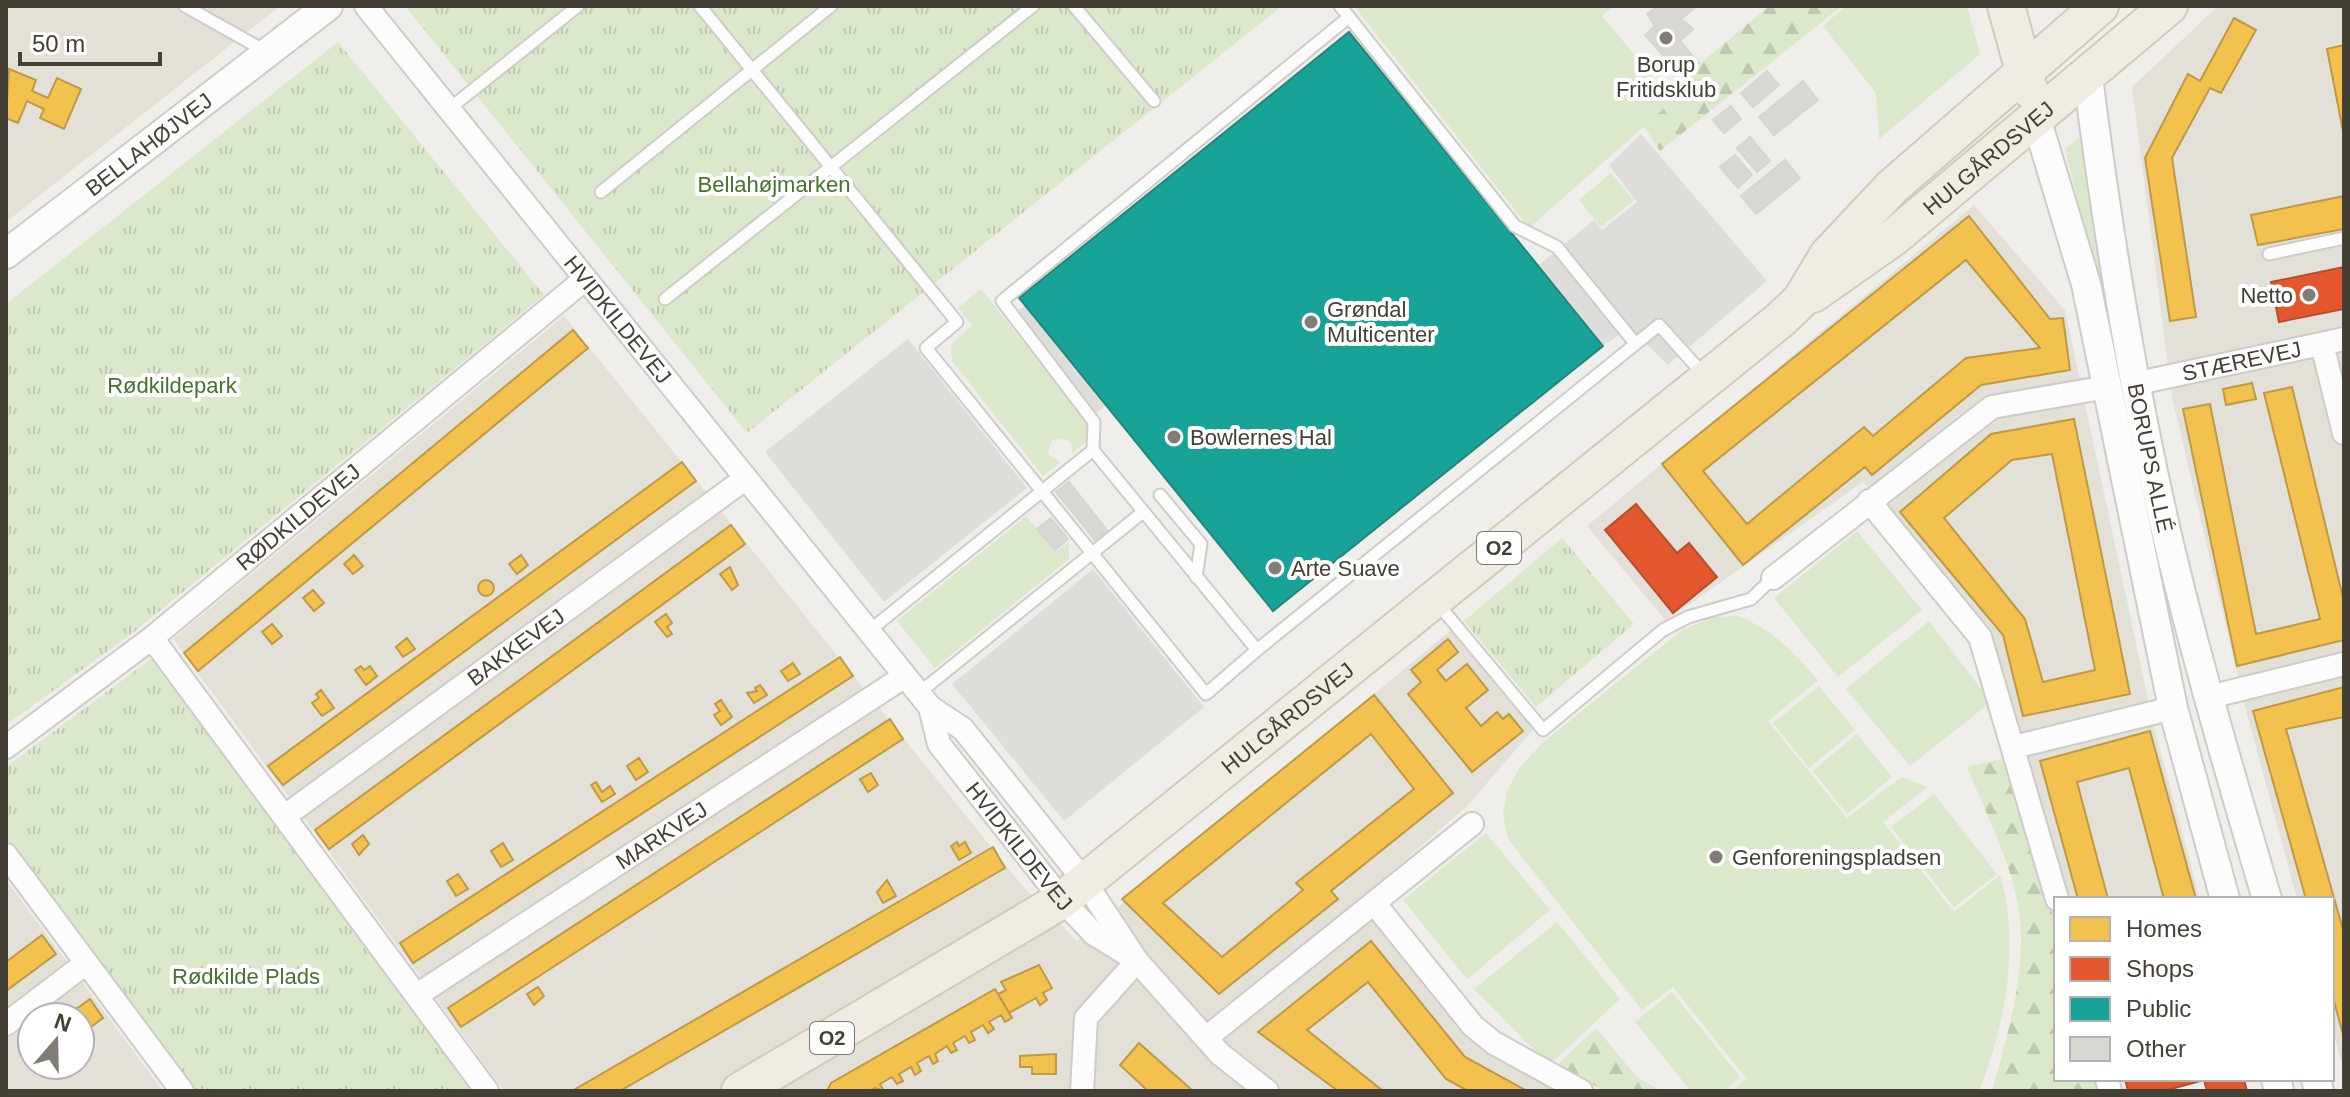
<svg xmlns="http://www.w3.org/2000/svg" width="2350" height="1097" font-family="Helvetica,sans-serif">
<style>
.residential{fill:#e3e0d7;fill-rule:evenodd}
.grass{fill:#dce8cb}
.forest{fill:url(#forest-firs)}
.park{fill:url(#park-tufts)}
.parking{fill:#dfddda}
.homes{fill:#f2c14e;stroke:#be9a47;stroke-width:2;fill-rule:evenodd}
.shops{fill:#e4572e;stroke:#b45030;stroke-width:2}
.public{fill:#17a398;stroke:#25857b;stroke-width:2}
.building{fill:#d9d7d2;stroke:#d7d5d0;stroke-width:2}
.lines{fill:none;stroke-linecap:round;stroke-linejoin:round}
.service-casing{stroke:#cdccc7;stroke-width:15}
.minor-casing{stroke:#cdccc7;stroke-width:26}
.tertiary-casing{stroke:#cdccc7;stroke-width:32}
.primary-casing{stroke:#d0cab8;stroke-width:40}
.service{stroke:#fdfcfc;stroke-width:11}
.minor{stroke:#fdfcfc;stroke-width:22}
.tertiary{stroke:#fdfcfc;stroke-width:28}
.primary{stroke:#f0ece4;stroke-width:36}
.poi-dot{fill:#807d75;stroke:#fff;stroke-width:3}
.labels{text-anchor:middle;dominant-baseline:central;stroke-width:8;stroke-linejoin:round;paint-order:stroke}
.shield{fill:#fff;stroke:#7d7972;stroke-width:2}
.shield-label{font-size:20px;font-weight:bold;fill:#454036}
.poi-label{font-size:22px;fill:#454036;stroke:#fff;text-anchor:start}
.street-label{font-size:22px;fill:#454036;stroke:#fff}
.park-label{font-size:22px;fill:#46732d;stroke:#fff}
</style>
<defs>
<pattern id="forest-firs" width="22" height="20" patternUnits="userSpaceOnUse" patternTransform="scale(2)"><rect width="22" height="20" fill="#dce8cb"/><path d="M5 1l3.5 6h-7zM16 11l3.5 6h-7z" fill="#bec8af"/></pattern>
<pattern id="park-tufts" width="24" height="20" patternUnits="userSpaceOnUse" patternTransform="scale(2)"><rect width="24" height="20" fill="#dce8cb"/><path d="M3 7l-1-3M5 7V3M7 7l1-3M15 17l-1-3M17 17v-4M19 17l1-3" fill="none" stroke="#bec8af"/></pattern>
</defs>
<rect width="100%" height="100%" fill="#efeeea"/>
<g class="residential">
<polygon points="6,6 280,6 6,222"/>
<polygon points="2218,6 2344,6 2344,1071 2332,1027 2332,899 2297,899 2244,703 2172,397 2132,87"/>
<polygon points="1974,205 2065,310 2153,723 2200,899 2062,899 1989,636 1863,482 1666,621 1587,526"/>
<polygon points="564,316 1024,888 1077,941 1451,630 1534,729 1466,807 1375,886 1499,1038 1596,1091 504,1091 173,639"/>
<path d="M6,880L163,1091H6ZM32,1017H80V1065H32Z"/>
</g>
<g class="grass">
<polygon points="1354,6 1614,6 1602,16 1673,101 1529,228"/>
<polygon points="1846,6 1967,6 1980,54 1879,139 1876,93 1823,26"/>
<polygon points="2082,135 2118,349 2114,350 2065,149"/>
<polygon points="1611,173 1634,200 1601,227 1579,200"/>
<polygon points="981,289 1088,424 1087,441 1072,453 1071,443 1065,439 1052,440 1048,454 1061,462 1043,476 952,361 951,345 972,325 958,308"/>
<polygon points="1026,516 1056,552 1069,542 1069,559 935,668 897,621"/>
<polygon points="1857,531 1922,610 1838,677 1774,598"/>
<path d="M1737,616C1773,629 1793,652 1818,680L1768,721L1847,818L1902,777L1928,787L1883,822L1954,912L2000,875C2021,942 2005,1026 1979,1091H1732L1746,1078L1673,987L1642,1010L1508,839L1503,814L1507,791L1518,770L1541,744L1682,630L1714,617Z"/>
<polygon points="1929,621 1991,702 1910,766 1846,689"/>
<polygon points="1819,686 1855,730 1809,768 1773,723"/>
<polygon points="1857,734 1892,777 1847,814 1813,771"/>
<polygon points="1934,794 1997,874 1954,907 1891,827"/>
<polygon points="1486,833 1550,910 1467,979 1403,900"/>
<polygon points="1557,922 1620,999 1549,1065 1474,989"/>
<polygon points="1672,992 1740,1077 1723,1091 1691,1091 1635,1022"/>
</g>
<g class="forest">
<polygon points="1769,6 1842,6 1660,151 1644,127 1672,101 1665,93"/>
<path d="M2008,757L2056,925V1079H2100L2103,1091H1992C2006,1041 2022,988 2021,935C2020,877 1988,819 1967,767Z"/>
<polygon points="1596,1028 1637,1077 1661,1091 1604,1091 1557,1065"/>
</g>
<g class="park">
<polygon points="405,6 1282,6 747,433"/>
<polygon points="338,42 544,295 134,632 6,725 6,304"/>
<polygon points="1562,538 1634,624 1536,707 1464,621"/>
<polygon points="152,658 473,1091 189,1091 6,841 6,767"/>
</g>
<g class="parking">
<polygon points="1641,134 1767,281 1668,365 1629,328 1604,345 1539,265 1594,220 1602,230 1637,202 1609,165"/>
<polygon points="1024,306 1105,406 1096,413 1015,313"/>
<polygon points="908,339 1027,488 884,602 765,452"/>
<polygon points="1093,569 1204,707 1064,821 952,684"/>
</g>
<g class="homes">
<polygon points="2234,18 2256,30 2221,93 2210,88 2172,158 2196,317 2170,321 2145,158 2188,74 2200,81"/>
<polygon points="2344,45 2344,136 2327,49"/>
<polygon points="9,69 36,80 32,91 48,98 57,78 81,89 64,129 40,118 44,109 27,101 18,123 6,118"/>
<polygon points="2344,196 2344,229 2258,245 2251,215"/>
<path d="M1969,216L2050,319L2063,318L2070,370L1981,385L1872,475L1865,467L1743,565L1662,464ZM1966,260L2040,348L1966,358L1873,436L1864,427L1747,524L1703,471Z"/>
<polygon points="573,330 588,348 198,671 184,653"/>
<polygon points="2252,383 2256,399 2226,405 2223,389"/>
<polygon points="2292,387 2344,602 2344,640 2237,666 2183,409 2210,404 2256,634 2320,619 2264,393"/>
<path d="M2074,419L2130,694L2023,716L2003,635L1900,512L1991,434ZM2052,454L2095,670L2043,682L2025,619L1944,518L2012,460Z"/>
<polygon points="682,462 696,481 283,785 268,766"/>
<polygon points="731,525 745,544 329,849 315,830"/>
<polygon points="354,555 363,566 353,574 344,564"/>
<polygon points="521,555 528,565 517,574 509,564"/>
<polygon points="730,567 738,585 732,590 720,574"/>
<circle cx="486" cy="588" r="8"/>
<polygon points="313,590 324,603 314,611 303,598"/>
<polygon points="666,614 672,623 667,627 672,634 667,637 655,622"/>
<polygon points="272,624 282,636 272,644 262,632"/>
<polygon points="407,638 415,649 403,657 396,647"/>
<polygon points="1448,639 1458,652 1437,670 1446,681 1467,664 1488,690 1466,708 1481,726 1497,712 1503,719 1509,714 1523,731 1472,772 1408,694 1421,682 1411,670"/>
<polygon points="840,657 853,676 413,963 400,943"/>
<polygon points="793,663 800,674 788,681 781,671"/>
<polygon points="361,666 364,670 370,666 377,676 366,685 355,670"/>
<polygon points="760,685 767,695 754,703 747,693 757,691 755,688"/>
<polygon points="2344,687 2344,717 2286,729 2344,933 2344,1038 2332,994 2332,899 2306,899 2253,711"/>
<polygon points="321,690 334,708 322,716 312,703 319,698 316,694"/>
<path d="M1374,695L1453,793L1331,891L1338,899L1219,994L1122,899ZM1371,734L1414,789L1296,883L1303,890L1222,957L1163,903Z"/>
<polygon points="721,700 732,717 721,725 714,715 720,711 715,704"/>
<polygon points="890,719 903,739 461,1027 448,1008"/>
<polygon points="2150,731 2196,899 2164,899 2129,768 2077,782 2108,899 2078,899 2040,761"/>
<polygon points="639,758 648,772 636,780 627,766"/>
<polygon points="871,773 878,785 868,792 860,779"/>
<polygon points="596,782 602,792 610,786 615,794 602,802 591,785"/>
<polygon points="363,835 369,844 359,855 352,844"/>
<polygon points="957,842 959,846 965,842 971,853 959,860 951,846"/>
<polygon points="503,843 513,860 501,867 491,851"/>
<polygon points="993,847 1005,868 620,1091 572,1091"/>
<polygon points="458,874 468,889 456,896 447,881"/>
<polygon points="887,880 896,896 883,903 877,892"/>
<polygon points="42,935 56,954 6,991 6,962"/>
<polygon points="1371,941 1465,1057 1527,1091 1468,1091 1446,1079 1368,982 1307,1030 1383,1091 1338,1091 1258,1032"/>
<polygon points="1039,965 1052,988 1043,993 1047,1000 1040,1005 1036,998 1009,1013 998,994 1006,990 1001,982"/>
<polygon points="538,987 544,996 534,1005 527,994"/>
<polygon points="995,989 1012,1018 1005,1022 1001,1015 989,1022 994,1029 988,1033 983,1025 971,1032 975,1040 969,1043 965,1036 953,1043 957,1050 951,1053 947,1046 935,1054 938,1061 933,1064 929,1056 917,1063 921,1071 915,1075 911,1067 899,1074 903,1081 897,1084 892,1077 880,1084 884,1091 875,1088 869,1091 827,1091 831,1083"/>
<polygon points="90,999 103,1018 80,1035 80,1017 65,1017"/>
<polygon points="1139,1043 1193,1091 1148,1091 1120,1065"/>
<polygon points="1056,1054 1056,1074 1032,1074 1032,1067 1020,1067 1020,1056"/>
</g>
<g class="shops">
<polygon points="2344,267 2344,309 2279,322 2271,282"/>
<polygon points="1636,504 1677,553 1689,543 1717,577 1673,613 1605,530"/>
<polygon points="2125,1079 2244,1079 2247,1091 2207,1091 2204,1080 2164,1091 2128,1091"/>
</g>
<polygon class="public" points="1349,32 1603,346 1273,611 1019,298"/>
<g class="building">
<polygon points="1658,6 1697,6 1681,19 1693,29 1680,41 1699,63 1682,76 1645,35 1655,26 1647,14"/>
<polygon points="1767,71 1779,85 1753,107 1741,93"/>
<polygon points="1803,81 1818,100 1774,135 1759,117"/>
<polygon points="1731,106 1741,119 1724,133 1713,120"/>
<polygon points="1750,137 1770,161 1757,172 1737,148"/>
<polygon points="1735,155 1752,175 1738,188 1720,167"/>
<polygon points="1785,160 1800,178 1756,214 1741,196"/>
<polygon points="1069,482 1107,530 1095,540 1056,492"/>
<polygon points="1051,518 1068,539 1055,550 1037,529"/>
</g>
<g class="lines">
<defs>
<g id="service">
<polyline points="185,6 267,52"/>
<polyline points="700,6 957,322 926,348 1206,694 1257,650"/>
<polyline points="1074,6 1154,101"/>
<polyline points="1340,6 1349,17"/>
<polyline points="449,109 578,6"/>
<polyline points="601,192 831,6"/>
<polyline points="2269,254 2344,238"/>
<polyline points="665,299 1033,6"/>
<polyline points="1634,342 1557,247 1515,226 1349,17 1002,301 1094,422 1093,450 1257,650 1659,325 1705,376"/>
<polyline points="1160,495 1201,544 1196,577"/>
<polyline points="1438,604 1543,730 1663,630 1688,617 1751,599 1773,578"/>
<polyline points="869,631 1093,450"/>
<polyline points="919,693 1143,512"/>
</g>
<g id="minor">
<path id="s1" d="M366,6L930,707L963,729L1085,882L1137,961L1220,1054L1267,1091"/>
<polyline points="2322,344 2344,433"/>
<path id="s2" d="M2138,383L2344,339"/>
<polyline points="1869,501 1980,637 2057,899"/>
<polyline points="1773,578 1992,407 2107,387"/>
<polyline points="152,638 487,1091"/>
<polyline points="2209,697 2344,664"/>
<path id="s3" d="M930,707L939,744L1062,900L1094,934L1133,958"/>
<path id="s4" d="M6,747L152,638L585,279"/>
<polyline points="2014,747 2173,708"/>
<path id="s5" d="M285,816L746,478"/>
<polyline points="6,855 182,1091"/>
<polyline points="1374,903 1473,1026 1494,1043 1581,1091"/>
<path id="s6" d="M417,995L905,676"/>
<polyline points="6,1024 86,963"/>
<polyline points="1206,1038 1472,824"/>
<polyline points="2107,1079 2110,1091"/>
<polyline points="1082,1091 1086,1018 1137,961"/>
</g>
<g id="tertiary">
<path id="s7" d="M2088,77C2107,228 2132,382 2166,531C2195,655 2231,777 2267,899"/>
<polyline points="2036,118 2086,284 2173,708 2225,899"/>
<path id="s8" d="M6,254L328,6"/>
<polyline points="2276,1079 2279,1091"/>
<polyline points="2316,1079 2319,1091"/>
</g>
<g id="primary">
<polyline points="2006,6 2029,89"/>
<path id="s9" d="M1813,294L1894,237L2169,6"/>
<path id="s10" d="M740,1091L1062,900L1780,320L1801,300L1828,255L1892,187L2100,6"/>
</g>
</defs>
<use href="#service" class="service-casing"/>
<use href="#minor" class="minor-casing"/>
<use href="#tertiary" class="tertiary-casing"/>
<use href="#primary" class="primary-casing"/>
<use href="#service" class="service"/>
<use href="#minor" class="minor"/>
<use href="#tertiary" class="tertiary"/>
<use href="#primary" class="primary"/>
</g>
<g class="poi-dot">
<circle cx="1666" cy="38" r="8"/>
<circle cx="2309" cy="295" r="8"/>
<circle cx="1311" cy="322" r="8"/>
<circle cx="1174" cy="437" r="8"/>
<circle cx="1275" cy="568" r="8"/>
<circle cx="1716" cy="857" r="8"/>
</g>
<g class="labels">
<g class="shield">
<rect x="1477" y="532" width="44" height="32" rx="6"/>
<rect x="810" y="1022" width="44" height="32" rx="6"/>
</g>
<g class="shield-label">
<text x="1499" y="548">O2</text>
<text x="832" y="1038">O2</text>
</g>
<g class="poi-label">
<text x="1666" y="64" text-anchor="middle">Borup<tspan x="1666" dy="25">Fritidsklub</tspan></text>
<text x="2293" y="295" text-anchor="end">Netto</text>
<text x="1327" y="309">Grøndal<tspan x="1327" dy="25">Multicenter</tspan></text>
<text x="1190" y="437">Bowlernes Hal</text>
<text x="1291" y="568">Arte Suave</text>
<text x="1732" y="857">Genforeningspladsen</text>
</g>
<g class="street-label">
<text stroke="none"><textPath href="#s8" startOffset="180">BELLAHØJVEJ</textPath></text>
<text stroke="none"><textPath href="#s9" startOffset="222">HULGÅRDSVEJ</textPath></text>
<text stroke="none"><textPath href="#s1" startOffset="402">HVIDKILDEVEJ</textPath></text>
<text stroke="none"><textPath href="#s2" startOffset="106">STÆREVEJ</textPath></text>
<text stroke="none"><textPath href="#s7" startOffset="386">BORUPS ALLÉ</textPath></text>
<text stroke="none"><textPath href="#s4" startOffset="372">RØDKILDEVEJ</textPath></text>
<text stroke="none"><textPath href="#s5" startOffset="286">BAKKEVEJ</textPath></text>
<text stroke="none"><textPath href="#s10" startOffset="664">HULGÅRDSVEJ</textPath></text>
<text stroke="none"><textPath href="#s6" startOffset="292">MARKVEJ</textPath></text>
<text stroke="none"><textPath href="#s3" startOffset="168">HVIDKILDEVEJ</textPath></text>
</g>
<g class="park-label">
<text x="774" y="184">Bellahøjmarken</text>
<text x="172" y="385">Rødkildepark</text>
<text x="246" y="976">Rødkilde Plads</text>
</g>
</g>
<rect width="2350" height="1097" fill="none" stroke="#454036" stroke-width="16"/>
<rect x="2054" y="897" width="280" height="184" fill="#ffffff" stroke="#b5b3af" stroke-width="2"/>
<rect x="2070" y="917" width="40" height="24" fill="#f2c14e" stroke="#b5b3af" stroke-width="2"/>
<text x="2126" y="937" font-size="24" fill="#454036">Homes</text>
<rect x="2070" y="957" width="40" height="24" fill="#e4572e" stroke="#b5b3af" stroke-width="2"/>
<text x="2126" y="977" font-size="24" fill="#454036">Shops</text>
<rect x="2070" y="997" width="40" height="24" fill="#17a398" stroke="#b5b3af" stroke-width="2"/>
<text x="2126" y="1017" font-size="24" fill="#454036">Public</text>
<rect x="2070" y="1037" width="40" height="24" fill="#d9d7d2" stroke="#b5b3af" stroke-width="2"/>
<text x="2126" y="1057" font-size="24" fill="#454036">Other</text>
<g transform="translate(56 1041) rotate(20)"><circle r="38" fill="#ffffff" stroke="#b5b3af" stroke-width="2"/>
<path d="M0-6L14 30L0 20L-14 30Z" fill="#807d75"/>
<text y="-12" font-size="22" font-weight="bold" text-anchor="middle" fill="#454036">N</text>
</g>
<path d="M20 52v12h140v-12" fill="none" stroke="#454036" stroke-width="4"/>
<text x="32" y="52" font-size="24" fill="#454036" stroke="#ffffff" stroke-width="6" paint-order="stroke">50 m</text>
</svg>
